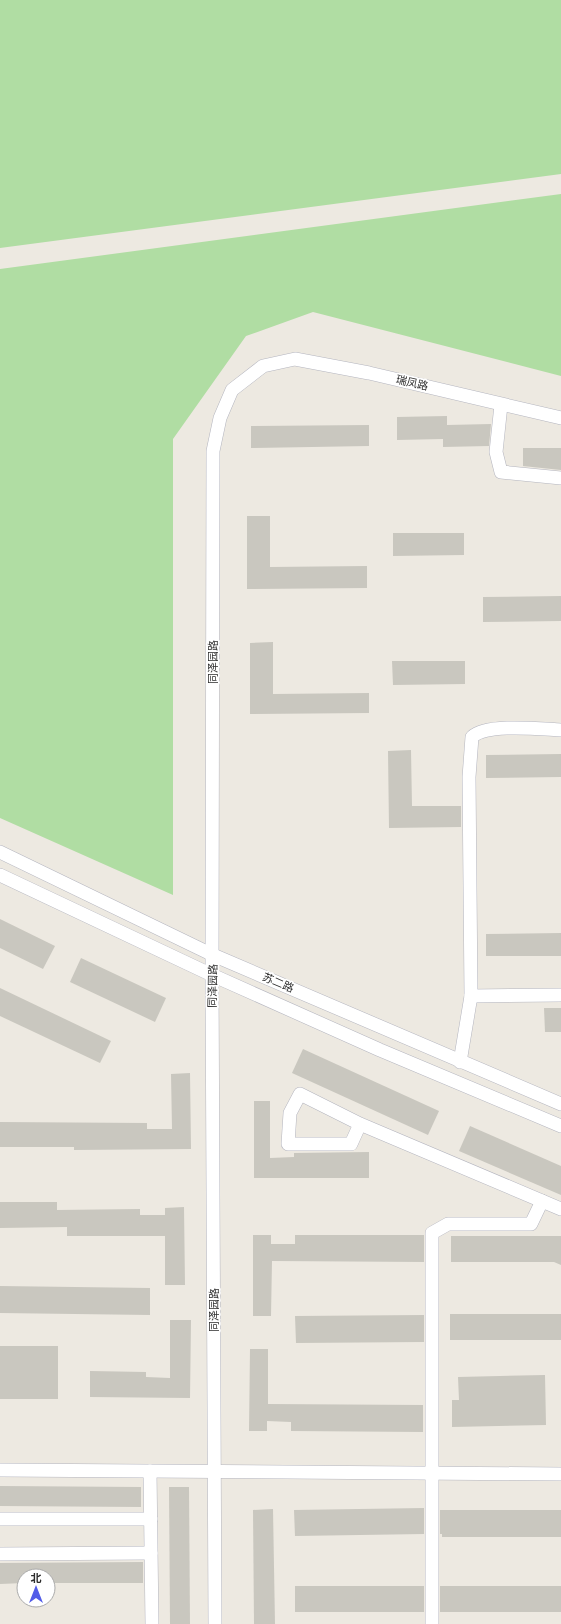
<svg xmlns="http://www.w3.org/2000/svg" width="561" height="1624" font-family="'Work Sans','Noto Sans SC',sans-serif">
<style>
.green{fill:#b0dda3}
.building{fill:#c9c7bf}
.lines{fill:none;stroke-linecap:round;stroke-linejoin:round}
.minor-casing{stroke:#b4b5bf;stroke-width:14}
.minor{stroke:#fff;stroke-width:13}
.labels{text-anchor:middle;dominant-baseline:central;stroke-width:3.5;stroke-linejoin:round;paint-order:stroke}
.street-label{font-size:11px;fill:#2d2d2d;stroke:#fff}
</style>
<rect width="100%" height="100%" fill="#ede9e1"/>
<g class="green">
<polygon points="0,0 561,0 561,174 0,248"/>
<polygon points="561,194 561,376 313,312 246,336 173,439 173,895 0,818 0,269"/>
</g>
<g class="building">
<polygon points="447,416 447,425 491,424 489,446 443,447 443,439 397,440 397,417"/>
<polygon points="369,425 369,446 251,448 251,426"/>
<polygon points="523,448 561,448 561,470 523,466"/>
<polygon points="247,516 270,516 270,567 367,566 367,588 247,589"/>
<polygon points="393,533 464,533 464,555 393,556"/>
<polygon points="561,596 561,621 483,622 483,597"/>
<polygon points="273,642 273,694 369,693 369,713 250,714 250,643"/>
<polygon points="392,661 465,661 465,684 393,685"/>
<polygon points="411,750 412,806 461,806 461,827 389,828 388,751"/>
<polygon points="561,754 561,777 486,778 486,755"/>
<polygon points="0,919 55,946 43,969 0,948"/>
<polygon points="561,933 561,956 486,956 486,934"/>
<polygon points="81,958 166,998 155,1022 70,982"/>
<polygon points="0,988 111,1041 100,1063 0,1016"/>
<polygon points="544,1008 561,1008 561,1032 545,1032"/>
<polygon points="303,1049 439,1111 428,1135 292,1073"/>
<polygon points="190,1073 191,1149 74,1150 74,1147 0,1147 0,1122 147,1123 147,1129 172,1129 171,1074"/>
<polygon points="254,1101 270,1101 270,1158 294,1157 294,1153 369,1152 369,1178 254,1178"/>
<polygon points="470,1126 561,1166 561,1195 459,1151"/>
<polygon points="0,1202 57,1202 57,1210 140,1209 140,1215 165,1215 165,1208 184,1207 185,1285 165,1285 165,1236 67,1236 67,1227 0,1228"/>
<polygon points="253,1235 271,1235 271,1244 295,1244 295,1235 424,1235 424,1262 272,1261 271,1316 253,1316"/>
<polygon points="451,1236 561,1236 561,1265 554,1262 451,1262"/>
<polygon points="0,1286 150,1288 150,1315 0,1313"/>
<rect x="450" y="1314" width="111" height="26"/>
<polygon points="424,1315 424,1342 296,1343 295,1316"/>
<polygon points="170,1320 191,1320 190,1398 90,1397 90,1371 146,1372 146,1377 170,1378"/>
<rect x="0" y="1346" width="58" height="53"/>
<polygon points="250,1349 268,1349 268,1404 423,1405 423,1432 291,1431 291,1422 267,1421 267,1431 249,1431"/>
<polygon points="545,1375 546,1425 452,1427 452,1400 459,1400 458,1377"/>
<polygon points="0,1486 141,1487 141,1507 0,1506"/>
<polygon points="169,1487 189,1487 190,1624 170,1624"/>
<polygon points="424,1508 424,1534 295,1536 294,1510"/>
<polygon points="273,1509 275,1624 254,1624 253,1510"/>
<polygon points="440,1510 561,1510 561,1537 442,1537 442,1534 440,1534"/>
<polygon points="143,1562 143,1583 48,1583 48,1576 24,1576 24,1583 0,1584 0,1563"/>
<rect x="295" y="1586" width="129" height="26"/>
<rect x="440" y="1586" width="121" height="26"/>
</g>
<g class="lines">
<defs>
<g id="minor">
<polyline points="501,405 496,452 501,472 561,478"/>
<polyline points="0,852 213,955 561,1104"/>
<polyline points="0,875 212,975 380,1050 561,1126"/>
<polyline points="471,996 561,995"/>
<path d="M460,1062L471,996L469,777L472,737C487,723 540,729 561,730"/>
<polyline points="360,1124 351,1144 288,1144 290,1113 300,1094 360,1124 561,1209"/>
<polyline points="0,1470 561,1474"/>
<polyline points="150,1471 152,1624"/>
<polyline points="0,1519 151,1519"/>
<polyline points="0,1554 151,1553"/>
<polyline points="215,1624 212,975 213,451 220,418 232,390 263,366 295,359 369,373 561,418"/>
<polyline points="432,1624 432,1233 448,1224 531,1224 542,1201"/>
</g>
</defs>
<use href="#minor" class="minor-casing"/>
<use href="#minor" class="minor"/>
</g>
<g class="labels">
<g class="street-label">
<text transform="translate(412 383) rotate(13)">瑞凤路</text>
<text transform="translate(213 662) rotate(-90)">同泽园路</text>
<text transform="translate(278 983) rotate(23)">苏二路</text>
<text transform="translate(213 986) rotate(-89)">同泽园路</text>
<text transform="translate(214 1310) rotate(-90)">同泽园路</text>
</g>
</g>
<g transform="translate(36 1588)"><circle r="19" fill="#ffffff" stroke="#ababab"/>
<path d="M0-3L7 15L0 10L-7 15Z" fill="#525ce8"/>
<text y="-6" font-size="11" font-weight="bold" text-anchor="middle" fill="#2d2d2d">北</text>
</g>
</svg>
